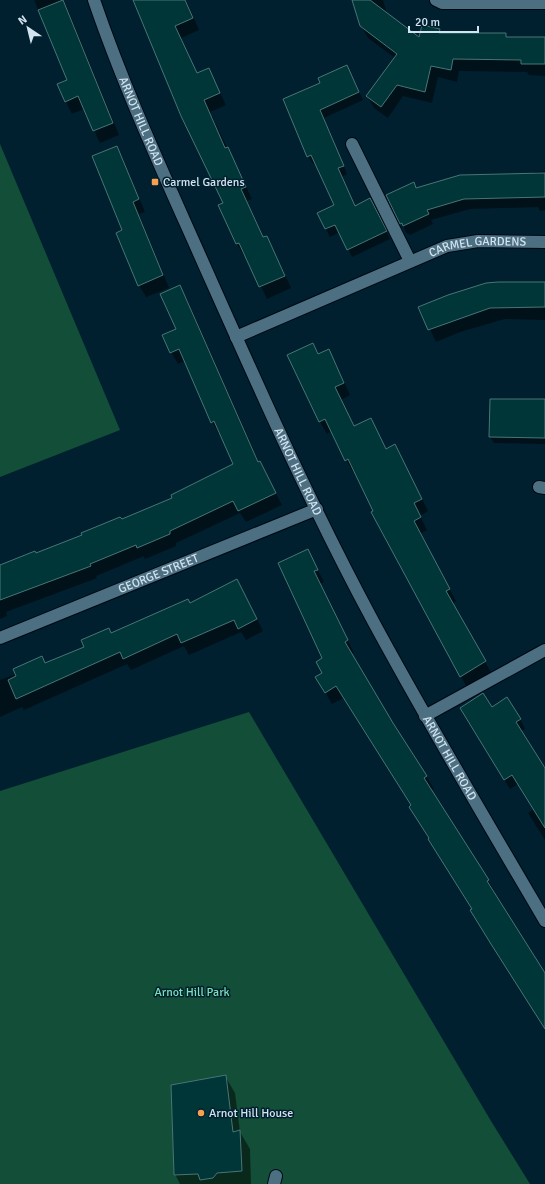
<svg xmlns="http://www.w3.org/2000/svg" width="545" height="1184" font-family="Signika,sans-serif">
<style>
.green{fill:#124e38}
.shadow{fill:#0007}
.building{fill:#013638;stroke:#487576}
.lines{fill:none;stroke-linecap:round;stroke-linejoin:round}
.minor-casing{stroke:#000814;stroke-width:14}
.minor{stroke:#4d6f82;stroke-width:12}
.poi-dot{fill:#fa9f4f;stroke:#002030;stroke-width:1.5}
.labels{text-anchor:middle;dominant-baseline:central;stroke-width:3;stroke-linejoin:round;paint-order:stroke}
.street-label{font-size:12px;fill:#d2e4ef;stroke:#002030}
.poi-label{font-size:12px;fill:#d2e4ef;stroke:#002030;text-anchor:start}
.park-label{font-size:12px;fill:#7de1b5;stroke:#002030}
</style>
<rect width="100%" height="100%" fill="#002030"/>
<g class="green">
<polygon points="0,144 120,430 0,477"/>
<polygon points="249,712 491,1121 530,1184 0,1184 0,791"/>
</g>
<g class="shadow">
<polygon points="34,0 64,0 119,135 100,143 84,109 72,114 66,102 68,80"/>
<polygon points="134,0 186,0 199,30 181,38 197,74 208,69 226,105 210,112 252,199 247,201 264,238 266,237 273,249 291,288 267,299 246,255 244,256 237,244 220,205 224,203 191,136"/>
<polygon points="354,0 383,0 387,14 420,38 439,29 442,34 506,34 508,38 545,38 545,76 529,75 527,72 459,71 457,82 438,77 432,103 403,96 388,118 374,108 367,96 395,58 368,38 361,26"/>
<polygon points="351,75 363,100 324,118 347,174 342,177 355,207 374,207 390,239 352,257 340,232 330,237 326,229 336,205 316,163 313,164 308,156 284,100"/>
<polygon points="116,147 123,159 145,212 139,214 169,288 146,297 139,285 124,230"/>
<polygon points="545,171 545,210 540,211 538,207 470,209 431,220 433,224 410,235 408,233 407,234 387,196 416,189 534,174 534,172"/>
<polygon points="545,284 545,320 505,319 460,332 436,342 420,308"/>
<polygon points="180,287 187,299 259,462 282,505 246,522 240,513 176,543 176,546 145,559 144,556 96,576 97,578 6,612 7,616 0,619 0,566 36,554 173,499 235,465 221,433 219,434 212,422 185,361 178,364 171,352 177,329"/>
<polygon points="313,344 319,355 328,350 335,362 350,395 341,400 354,427 386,450 395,445 428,511 420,516 427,530 420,534 456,601 452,604 492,674 467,688 355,471 353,472 346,460 332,431 327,434 320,422 289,355"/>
<polygon points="545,400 545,444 494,443 490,437"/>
<polygon points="307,550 324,582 320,584 354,653 351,654 392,724 427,777 434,789 431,790 488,880 495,892 493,894 545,973 545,1026 417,819 412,806 344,698 332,704 316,677 324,673 323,659"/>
<polygon points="244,593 263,631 246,640 241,632 189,655 184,646 131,670 127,664 24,710 22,707 0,717 0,680 85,648 111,634 190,604"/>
<polygon points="491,708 520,719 525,729 521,731 543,767 545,766 545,840 528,813 534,809 518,784 510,789 466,718"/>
<polygon points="225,1076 235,1093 240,1132 250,1149 251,1184 180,1184 175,1174"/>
</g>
<g class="building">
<polygon points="63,0 113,123 93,131 78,96 65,102 57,84 67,80 38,10"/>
<polygon points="133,0 185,0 193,18 175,26 197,73 209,68 220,93 204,100 225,148 228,147 246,187 241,189 263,237 267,236 285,276 259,287 239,243 236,244 218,205 223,203 181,116"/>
<polygon points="352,0 370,0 419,37 422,25 440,29 439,33 506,33 506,37 545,37 545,64 521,64 521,60 453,59 451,70 431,66 425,92 397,85 381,107 366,96 397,54 360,26"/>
<polygon points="347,65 359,92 320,110 344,166 338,168 355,206 370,198 387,231 347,250 335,225 325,229 317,213 334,205 311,155 307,157 283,99 320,83 318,78"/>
<polygon points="117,146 139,199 133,202 163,275 138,286 116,233 122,230 92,156"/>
<polygon points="545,173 545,197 464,199 427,210 429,214 403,226 402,223 400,224 386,195 414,182 416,188 460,175"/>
<polygon points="498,282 545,282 545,307 490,308 428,330 418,307 448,295 486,283"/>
<polygon points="180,285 258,462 260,461 276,493 238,511 233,501 170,531 170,534 137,548 136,545 90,564 91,566 0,600 0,565 35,551 36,553 82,535 81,533 120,517 122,519 172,498 171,495 233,464 214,421 211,423 179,349 170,353 162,335 176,329 160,294"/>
<polygon points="313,343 318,354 329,349 344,383 335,387 354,426 371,418 386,449 395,444 422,499 414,503 421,517 414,521 450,589 446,591 486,661 460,677 371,512 373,511 348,459 345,461 325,419 319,422 287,355"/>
<polygon points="490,399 545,399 545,438 489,437"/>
<polygon points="308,549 318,570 314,571 348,640 345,642 393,723 427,776 424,778 489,880 487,881 545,973 545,1029 491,944 470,910 472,909 428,839 429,838 409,807 411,805 336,686 325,693 315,677 322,673 316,662 322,658 278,563"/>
<polygon points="237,579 257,619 238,629 234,620 181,643 177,634 123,659 120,652 16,699 8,680 16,676 13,669 42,656 45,663 84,647 81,640 109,628 111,633 188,599 190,603"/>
<polygon points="483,693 492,707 507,697 521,719 516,722 545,768 545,828 512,775 504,780 460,708"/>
<polygon points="226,1075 233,1132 240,1130 242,1171 217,1173 213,1178 200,1180 198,1174 174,1175 171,1085"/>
</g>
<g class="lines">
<defs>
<g id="minor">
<path id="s1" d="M94,0C125,91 166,179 205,267C258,386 311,506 373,621C428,723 487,822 545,921"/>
<polyline points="436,0 442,3 545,3"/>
<polyline points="352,144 410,261"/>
<path id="s2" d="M236,337L447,246L478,241L545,242"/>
<polyline points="539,487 545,488"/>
<path id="s3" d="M0,638L317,509"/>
<polyline points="425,716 545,650"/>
<polyline points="274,1184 276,1176"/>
</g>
</defs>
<use href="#minor" class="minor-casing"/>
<use href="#minor" class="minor"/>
</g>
<g class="poi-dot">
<rect x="151" y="178" width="8" height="8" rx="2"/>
<circle cx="201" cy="1113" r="4"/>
</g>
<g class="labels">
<g class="street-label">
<text stroke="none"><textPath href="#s1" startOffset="130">ARNOT HILL ROAD</textPath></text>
<text stroke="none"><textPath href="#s2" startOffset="260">CARMEL GARDENS</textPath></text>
<text stroke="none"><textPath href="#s1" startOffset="514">ARNOT HILL ROAD</textPath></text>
<text stroke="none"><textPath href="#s3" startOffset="171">GEORGE STREET</textPath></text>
<text stroke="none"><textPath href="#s1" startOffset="838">ARNOT HILL ROAD</textPath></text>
</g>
<g class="poi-label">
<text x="163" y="182">Carmel Gardens</text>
<text x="209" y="1113">Arnot Hill House</text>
</g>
<g class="park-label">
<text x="192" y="992">Arnot Hill Park</text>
</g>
</g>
<g transform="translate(28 28) rotate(325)" stroke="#002030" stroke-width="3" paint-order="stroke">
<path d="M0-3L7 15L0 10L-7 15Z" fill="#d2e4ef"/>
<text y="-6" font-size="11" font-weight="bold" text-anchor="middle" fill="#d2e4ef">N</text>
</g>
<path d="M409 26v6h69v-6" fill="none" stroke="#d2e4ef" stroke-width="2"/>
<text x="415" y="26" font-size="12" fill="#d2e4ef" stroke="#002030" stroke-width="3" paint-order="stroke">20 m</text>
</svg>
